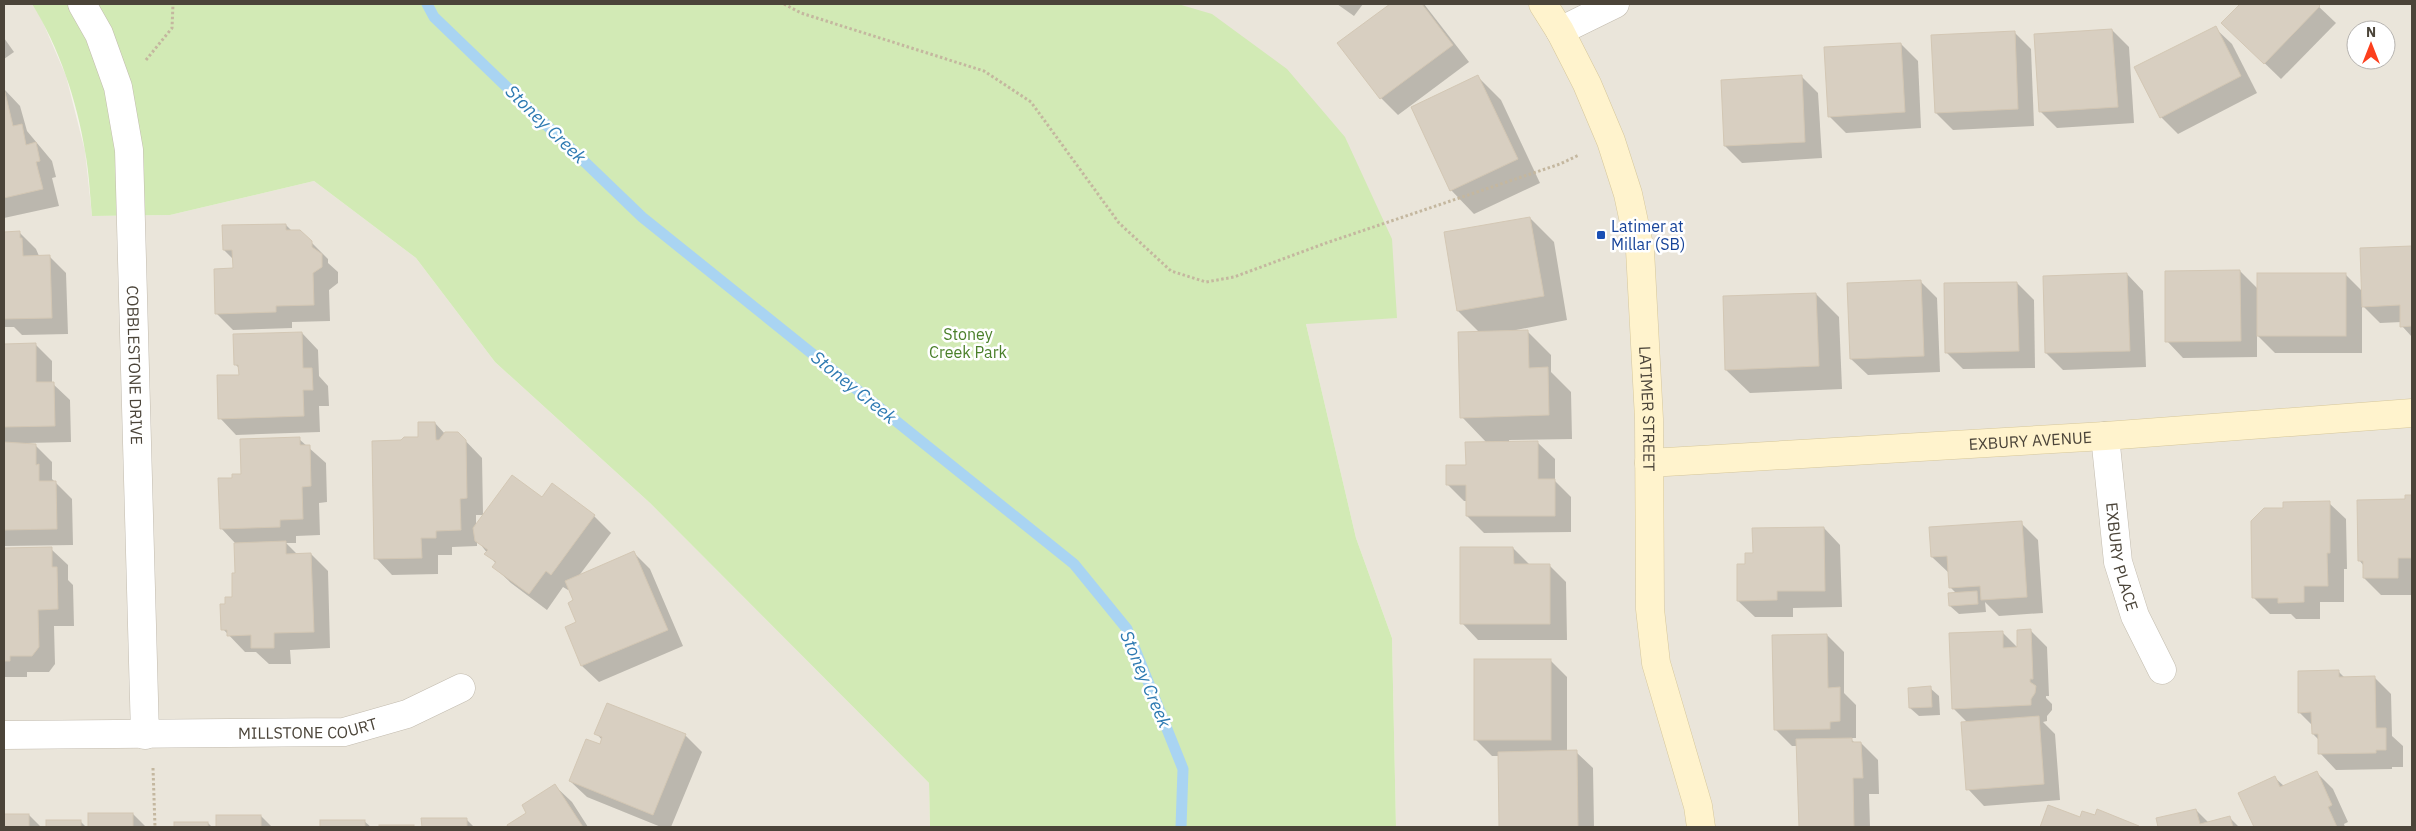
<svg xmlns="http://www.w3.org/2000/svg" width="2416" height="831" font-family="'IBM Plex Sans',sans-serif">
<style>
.residential{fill:#eae5da;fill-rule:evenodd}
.green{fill:#d2eab5}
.shadow{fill:#0003}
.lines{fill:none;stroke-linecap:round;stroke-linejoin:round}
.stream{stroke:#a9d4f2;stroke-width:11}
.building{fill:#d8cfc1;stroke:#d3c7b4}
.street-casing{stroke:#c2bbae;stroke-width:29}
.secondary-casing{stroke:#d6c79b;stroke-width:29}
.path{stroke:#c4b79f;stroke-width:3;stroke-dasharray:2.5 2.5;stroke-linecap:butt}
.street{stroke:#fff;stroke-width:28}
.secondary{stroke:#fff3cd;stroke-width:28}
.transit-dot{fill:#1a4fb4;stroke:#fff;stroke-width:2}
.labels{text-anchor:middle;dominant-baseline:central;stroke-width:5;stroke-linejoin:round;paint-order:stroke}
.transit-label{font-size:16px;fill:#164399;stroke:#fff;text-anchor:start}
.park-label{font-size:16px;fill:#4a7f2a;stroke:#fff}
.street-label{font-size:16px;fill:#4b4439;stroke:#fff}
.water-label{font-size:18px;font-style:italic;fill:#2e7ab2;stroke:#fff}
</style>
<rect width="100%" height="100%" fill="#f6f3ec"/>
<g class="residential">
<polygon points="4,4 32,4 41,18 66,76 85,151 92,216 170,215 314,181 416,258 495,362 650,503 929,783 930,827 4,827"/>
<path d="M1178,4H2412V827H1396L1392,638L1356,538L1306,324ZM2356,30H2386V60H2356Z"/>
</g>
<path class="green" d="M32,4H1178L1212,14L1287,69L1345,137L1392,239L1397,318L1306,324L1356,538L1392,638L1396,827H930L929,783L650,503L495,362L416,258L314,181L170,215L92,216C90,195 89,172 85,151C77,101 59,47 32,4Z"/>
<g class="shadow">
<polygon points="1337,4 1363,4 1354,16"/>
<polygon points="1392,4 1424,4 1469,62 1398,115 1381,98 1339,43"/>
<polygon points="2242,4 2316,4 2336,23 2281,79 2223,23"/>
<polygon points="2215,28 2232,44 2257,93 2178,134 2161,117"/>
<polygon points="2112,30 2129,47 2134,123 2057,128 2040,111"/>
<polygon points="2014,32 2031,49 2034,126 1953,130 1936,113"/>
<polygon points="4,38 14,52 4,59"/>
<polygon points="1901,44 1918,61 1921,128 1846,133 1829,116"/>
<polygon points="1801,76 1818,93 1822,158 1742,163 1725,146"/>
<polygon points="1478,77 1501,100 1540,183 1474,214 1451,190"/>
<polygon points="4,89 20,106 27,131 52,161 56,177 52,178 59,206 4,218"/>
<polygon points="1530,218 1554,242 1567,320 1506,332 1527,331 1551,355 1551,372 1571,392 1572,439 1509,440 1509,443 1538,443 1555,459 1555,481 1571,497 1571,532 1484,533 1467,516 1467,501 1464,501 1447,484 1487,443 1462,417 1480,333 1458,311"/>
<polygon points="286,225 292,231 300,231 328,259 328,263 338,272 338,283 329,290 330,321 292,322 292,328 233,330 216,313 234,269 234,260 224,250"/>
<polygon points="19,232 36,249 39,256 49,256 66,273 68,334 22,335 14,327 4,327 4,233"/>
<polygon points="2412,247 2412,337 2402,326 2402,322 2380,323 2362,305 2362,353 2275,353 2257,335 2257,357 2183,358 2167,341 2240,271 2258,289 2345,274 2363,292 2361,249"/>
<polygon points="2127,274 2143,291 2146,367 2063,370 2046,353"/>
<polygon points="1920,281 1937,298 1940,372 1868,375 1851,359"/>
<polygon points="2017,283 2034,300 2035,368 1963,369 1946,352"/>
<polygon points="1816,294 1839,317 1842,389 1750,393 1726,370"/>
<polygon points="302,333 318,350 319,376 328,386 329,406 319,406 320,432 236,435 220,418 240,376 240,369 235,364"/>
<polygon points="35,344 52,361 52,383 70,400 71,442 26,443 29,446 35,445 52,462 52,479 72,499 73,545 4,546 4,345"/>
<polygon points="435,423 445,434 458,433 482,458 483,515 476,515 476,526 542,499 594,516 611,533 578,577 634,553 650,569 683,646 599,682 582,666 566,628 577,623 575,601 569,588 568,590 563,587 547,610 511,583 494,567 496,564 477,540 477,546 452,547 452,555 438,555 438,574 392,575 376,558 401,441 419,438"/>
<polygon points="299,439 326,463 327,502 319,503 320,535 296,536 296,543 286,543 298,555 311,554 328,571 330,648 290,650 291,664 269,664 256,652 245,652 223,629 226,605 234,598 236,574 235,543 221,528 234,479 242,476"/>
<polygon points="2406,496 2412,496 2412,595 2381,595 2364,578 2364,566 2359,560 2406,501"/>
<polygon points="2329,503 2346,519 2347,569 2344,569 2344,602 2320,602 2320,619 2296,619 2291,614 2270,614 2253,597 2284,509"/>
<polygon points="2021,523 2038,540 2043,613 1999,616 1985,602 1986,612 1959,614 1950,606 1957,594 1951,588 1950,574 1932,557"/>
<polygon points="1824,528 1840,545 1842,607 1793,608 1793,617 1755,617 1738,601 1746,565 1754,554"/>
<polygon points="1513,548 1530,565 1549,565 1566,582 1567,640 1478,640 1462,623"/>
<polygon points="51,549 68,565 68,580 73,585 74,626 54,626 55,664 49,672 27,672 27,677 4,677 4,550"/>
<polygon points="2030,630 2047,647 2049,696 2046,696 2046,698 2052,704 2052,710 2047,716 2047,721 2043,722 2055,734 2060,800 1984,806 1968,789 1968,723 1954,709 2002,632 2018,648"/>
<polygon points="1827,635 1844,652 1844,693 1856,705 1856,738 1850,738 1855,743 1861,743 1878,760 1879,794 1869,794 1870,827 1800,827 1798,746 1792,746 1775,729"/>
<polygon points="1550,660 1567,677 1567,752 1576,752 1593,768 1594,827 1501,827 1499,756 1492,756 1476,740"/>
<polygon points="2339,672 2345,678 2374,677 2391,694 2392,736 2403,746 2403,767 2392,767 2392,769 2336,770 2320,753 2319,740 2313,734 2313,726 2299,712"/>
<polygon points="1930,688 1939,696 1940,715 1919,716 1910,708"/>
<polygon points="596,733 685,735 702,752 671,827 661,827 587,797 570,781 600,746 602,740"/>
<polygon points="2316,772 2333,789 2348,822 2344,824 2345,827 2255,827 2240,793 2275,778 2284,786"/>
<polygon points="555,786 572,802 588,827 510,827 509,825 528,813"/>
<polygon points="2048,807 2080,819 2139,827 2041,827"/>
<polygon points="2196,810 2209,823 2230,818 2239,827 2159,827 2157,819"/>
<polygon points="90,814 133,814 146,827 90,827"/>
<polygon points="4,815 29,815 41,827 4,827"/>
<polygon points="217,816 261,816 272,827 217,827"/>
<polygon points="466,819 474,827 423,827 423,820"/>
<polygon points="47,821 80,821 86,827 47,827"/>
<polygon points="364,821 371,827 321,827 321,822"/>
<polygon points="208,823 212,827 175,827 175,824"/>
</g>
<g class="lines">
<polyline class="stream" points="427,4 434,17 642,217 1074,564 1127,629 1183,769 1181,827"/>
</g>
<g class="building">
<polygon points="1390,4 1422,4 1453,45 1380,99 1337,43"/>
<polygon points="2240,4 2318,4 2320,6 2264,64 2221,23"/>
<polygon points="2216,26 2241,76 2160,118 2134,67"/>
<polygon points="2112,29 2118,107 2039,112 2034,34"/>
<polygon points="2015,31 2018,109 1935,113 1931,35"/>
<polygon points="1901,43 1905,112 1828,117 1824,47"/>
<polygon points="1478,75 1518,159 1450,191 1411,107"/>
<polygon points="1802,75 1805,142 1724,146 1721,80"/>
<polygon points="4,88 13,126 22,124 26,145 36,142 40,161 36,162 43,189 4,198"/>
<polygon points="1530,217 1544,296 1457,311 1444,232"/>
<polygon points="286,224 286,230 300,230 312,241 312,247 322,254 322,267 313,273 314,305 276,306 276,312 215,314 214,269 233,268 232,250 223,250 222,225"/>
<polygon points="20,231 20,238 22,238 23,256 50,255 52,318 4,319 4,232"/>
<polygon points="2412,246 2412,326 2400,327 2400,305 2362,307 2360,248"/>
<polygon points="2240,270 2241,341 2165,342 2165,271"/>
<polygon points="2127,273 2130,351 2045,353 2043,276"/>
<rect x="2257" y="273" width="89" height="63"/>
<polygon points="1921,280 1924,356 1850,359 1847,283"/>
<polygon points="2017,282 2019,351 1945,353 1944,283"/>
<polygon points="1816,293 1819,366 1725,370 1723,296"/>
<polygon points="1528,330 1529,368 1548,367 1549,415 1460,418 1458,332"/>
<polygon points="302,332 303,368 312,368 313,390 303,390 304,416 218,419 217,375 239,375 238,365 234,365 233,334"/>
<polygon points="36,343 36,382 54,382 55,426 4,427 4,344"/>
<polygon points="418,422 435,422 436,440 439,440 445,432 458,432 466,440 467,498 460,499 461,530 436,531 436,538 421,538 422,558 374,559 372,441 401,440 404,437 418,437"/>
<polygon points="300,437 300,445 310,445 311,486 302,487 303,519 280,520 280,527 220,529 218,478 232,478 232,474 241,474 240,439"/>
<polygon points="1538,441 1538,479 1555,479 1555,516 1466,516 1466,485 1446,485 1446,465 1466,465 1465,442"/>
<polygon points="4,442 36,444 36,465 39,464 39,481 56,481 57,529 4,530"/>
<polygon points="512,475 542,497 552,483 595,515 551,575 546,571 529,594 492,567 496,562 484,554 488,550 475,541 473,528"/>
<polygon points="2405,495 2412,495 2412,558 2398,558 2398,578 2363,578 2363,561 2358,561 2357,500 2405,499"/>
<polygon points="2330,501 2330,553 2327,553 2328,586 2304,586 2304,602 2278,603 2278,598 2252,598 2251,521 2264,508 2283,508 2283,502"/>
<polygon points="2022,521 2027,597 1981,600 1980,586 1949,588 1947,556 1931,557 1929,527"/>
<polygon points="1824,527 1825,591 1777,591 1777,600 1737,601 1737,564 1745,564 1745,553 1753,553 1752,528"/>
<polygon points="286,541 286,554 311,553 314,632 274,633 274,648 251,648 251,635 227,636 227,630 221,630 220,604 225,604 225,597 232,597 232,573 235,573 234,543"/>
<polygon points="52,547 52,567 57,567 58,609 38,610 39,647 32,656 10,656 10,661 4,661 4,548"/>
<polygon points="1460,547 1513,547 1514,564 1550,564 1550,624 1460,624"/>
<polygon points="634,551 668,630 581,666 565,627 576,622 568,603 573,600 565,581"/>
<polygon points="1977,591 1978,604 1949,606 1948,593"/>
<polygon points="2031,629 2033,679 2030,679 2030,682 2036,686 2035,693 2031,699 2031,705 1952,709 1949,633 2003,631 2003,648 2017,647 2017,630"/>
<polygon points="1827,634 1828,688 1840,687 1840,721 1830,722 1830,729 1774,730 1772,635"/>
<rect x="1474" y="659" width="77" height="81"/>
<polygon points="2339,670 2339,677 2375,676 2376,728 2386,728 2386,750 2376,750 2376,753 2318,754 2318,734 2312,734 2311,712 2298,713 2298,671"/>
<polygon points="1931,686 1932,707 1909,708 1908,688"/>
<polygon points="607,703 686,734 653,815 569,781 586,739 600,744 602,737 594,734"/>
<polygon points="2039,716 2044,784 1966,790 1961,722"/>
<polygon points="1852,738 1852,742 1861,742 1863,778 1853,778 1854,827 1799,827 1796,739"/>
<polygon points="1577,750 1578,827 1499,827 1498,752"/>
<polygon points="2317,771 2332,805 2328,807 2337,827 2254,827 2238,793 2275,776 2280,787"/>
<polygon points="555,784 583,827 508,827 507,825 526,813 522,805"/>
<polygon points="2048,805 2080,817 2082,811 2095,815 2097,809 2139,826 2139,827 2040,827"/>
<polygon points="2196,809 2200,824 2230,816 2233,827 2158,827 2156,818"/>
<rect x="88" y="813" width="45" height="14"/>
<rect x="4" y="814" width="25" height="13"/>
<rect x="216" y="815" width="45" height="12"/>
<polygon points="421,818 467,818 467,827 422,827"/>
<rect x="46" y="820" width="35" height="7"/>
<rect x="320" y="820" width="45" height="7"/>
<rect x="174" y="822" width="34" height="5"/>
<rect x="379" y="825" width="35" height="2"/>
</g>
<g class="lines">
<defs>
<g id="street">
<path id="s1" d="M82,4L99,34L118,87L129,150L145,735"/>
<polyline points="1560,31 1615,4"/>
<path id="s2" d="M2105,436L2118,562L2135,616L2162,670"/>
<path id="s3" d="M4,735L344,732L407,714L461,688"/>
</g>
<g id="secondary">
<path id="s4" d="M1543,4L1560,31L1587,84L1611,141L1628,194L1640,250L1649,419L1650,609L1656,663L1698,806L1701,827"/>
<path id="s5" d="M1649,463L2105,436L2412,413"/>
</g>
</defs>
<use href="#street" class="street-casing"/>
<use href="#secondary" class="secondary-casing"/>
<g class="path">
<polyline points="784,4 801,13 984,71 1031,102 1119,223 1171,271 1206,282 1234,277 1326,243 1560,164 1579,155"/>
<polyline points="146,60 172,28 173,4"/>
<polyline points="153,768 155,827"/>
</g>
<use href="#street" class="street"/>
<use href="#secondary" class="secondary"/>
</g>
<rect class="transit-dot" x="1596" y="230" width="10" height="10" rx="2.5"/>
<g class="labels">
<g class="transit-label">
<text x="1611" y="226">Latimer at<tspan x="1611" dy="18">Millar (SB)</tspan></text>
</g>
<g class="park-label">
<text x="968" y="334">Stoney<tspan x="968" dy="18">Creek Park</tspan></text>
</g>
<g class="street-label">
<text stroke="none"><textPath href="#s1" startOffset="370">COBBLESTONE DRIVE</textPath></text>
<text stroke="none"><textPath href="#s4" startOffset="425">LATIMER STREET</textPath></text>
<text stroke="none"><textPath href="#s5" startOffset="382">EXBURY AVENUE</textPath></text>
<text stroke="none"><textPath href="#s2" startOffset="122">EXBURY PLACE</textPath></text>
<text stroke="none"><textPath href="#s3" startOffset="304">MILLSTONE COURT</textPath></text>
</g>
<g class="water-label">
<text transform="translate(546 124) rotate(44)">Stoney Creek</text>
<text transform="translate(854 387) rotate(39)">Stoney Creek</text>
<text transform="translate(1146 679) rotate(67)">Stoney Creek</text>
</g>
</g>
<rect width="2416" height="831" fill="none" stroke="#4b4439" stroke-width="10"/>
<g transform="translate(2371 45)"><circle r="24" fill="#ffffff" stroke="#b7b4b0"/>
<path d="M0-4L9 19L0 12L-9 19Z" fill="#fc3f1d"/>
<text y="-8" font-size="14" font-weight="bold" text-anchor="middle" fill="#4b4439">N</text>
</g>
</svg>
